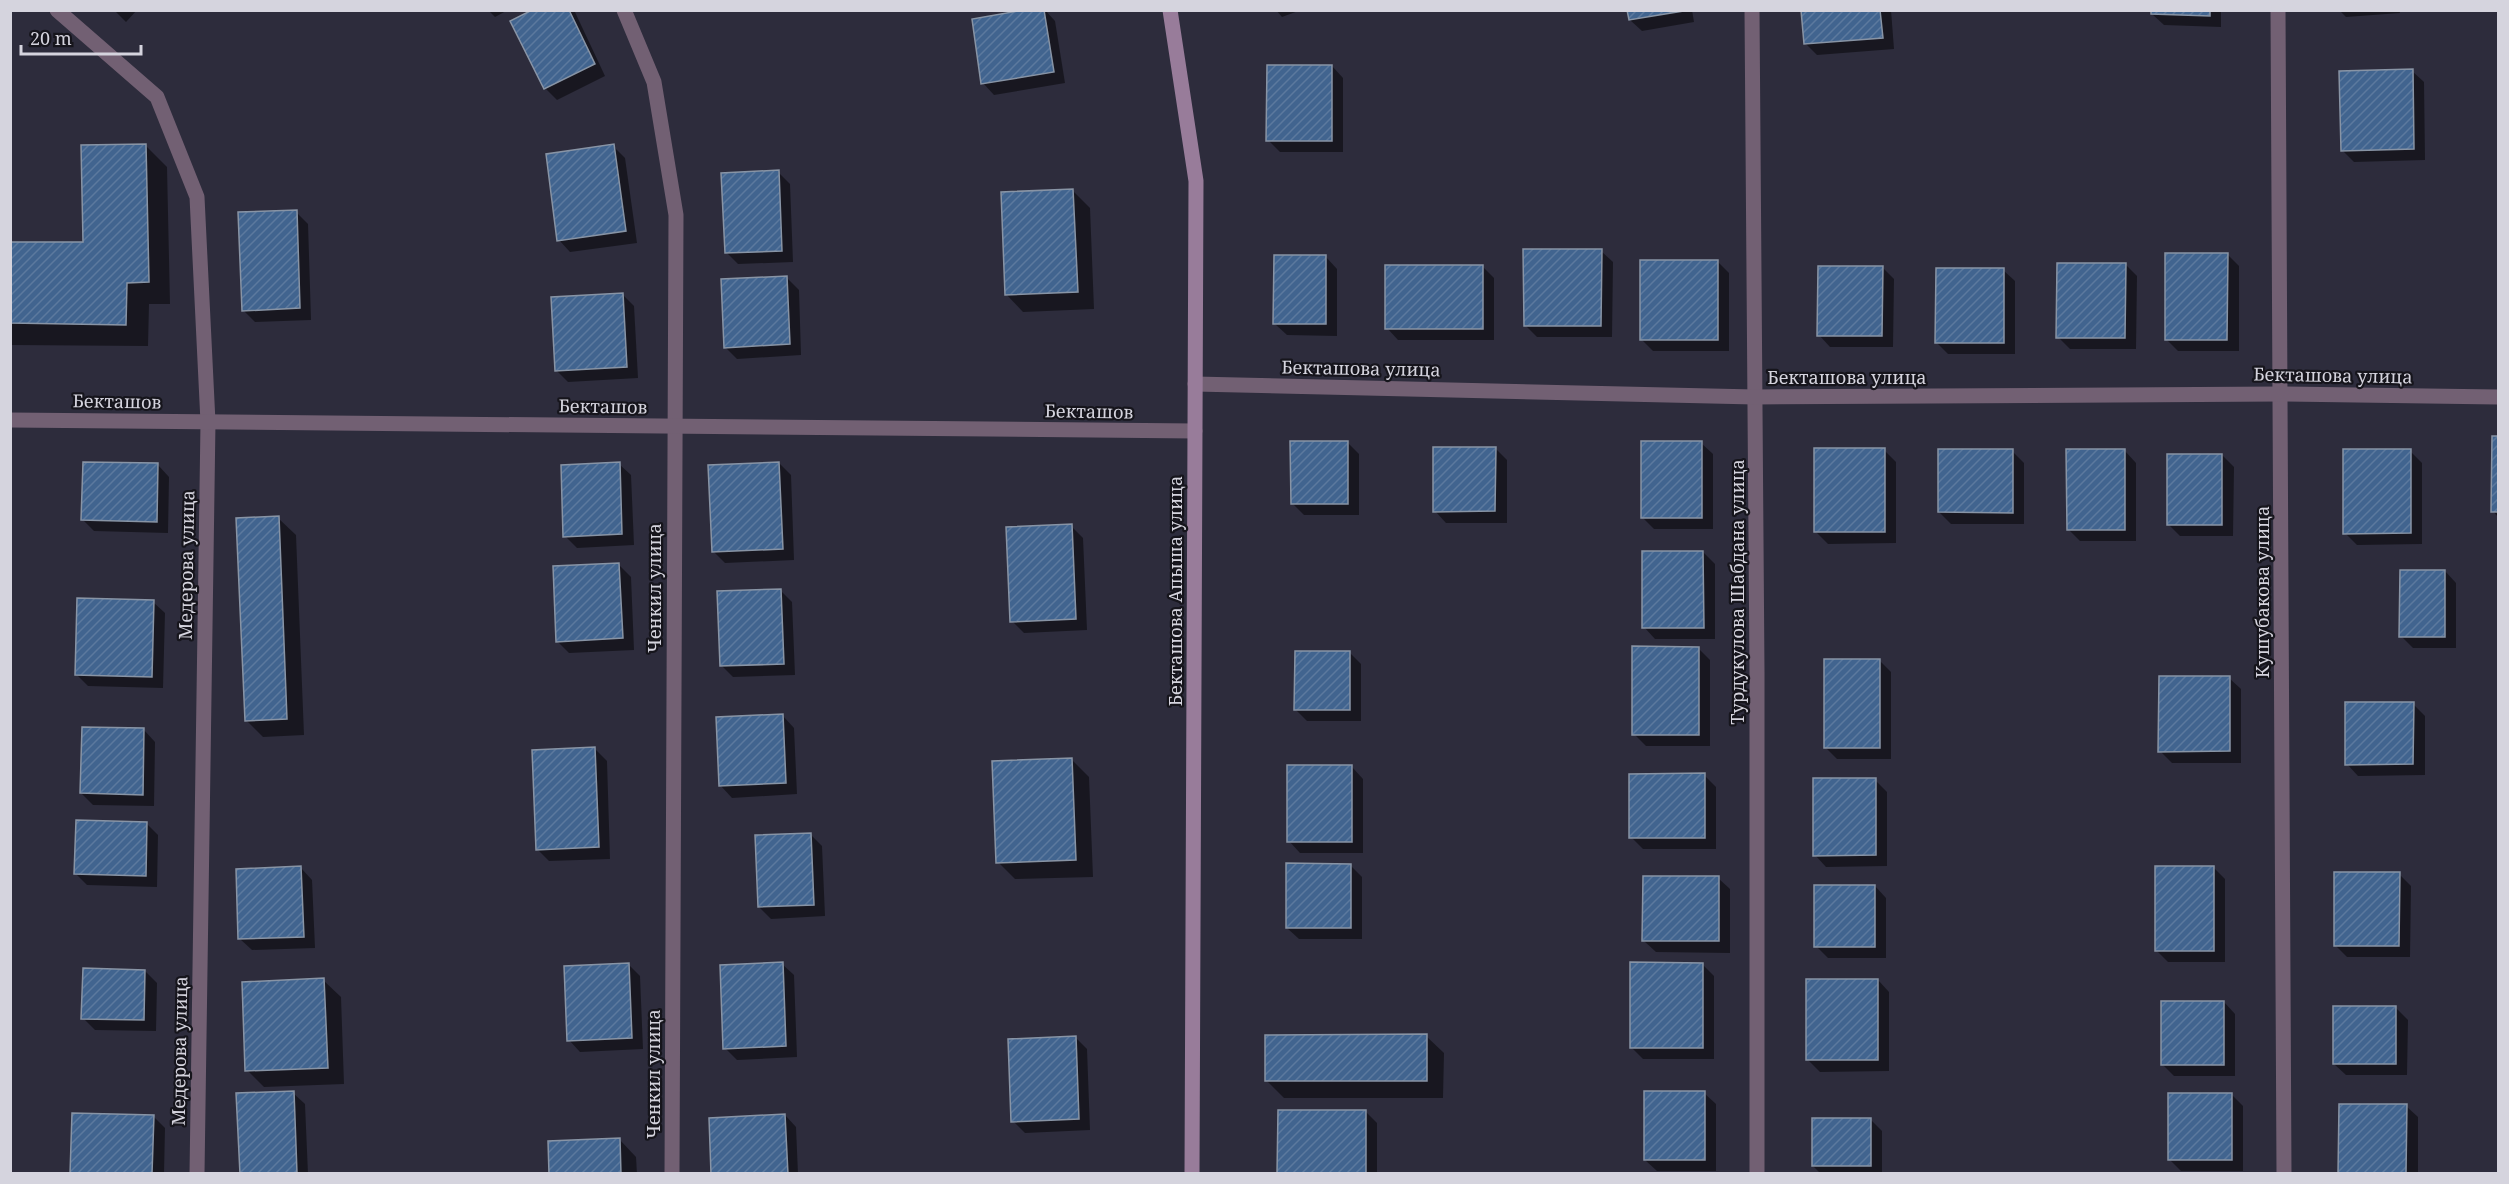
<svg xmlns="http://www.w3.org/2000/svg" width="2509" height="1184" font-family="'Noto Serif',serif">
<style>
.shadow{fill:#0007}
.building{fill:url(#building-hatch);stroke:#8894a5;stroke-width:1.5}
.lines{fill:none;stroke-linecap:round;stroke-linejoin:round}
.street{stroke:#726073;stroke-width:15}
.secondary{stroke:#987c9a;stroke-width:15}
.labels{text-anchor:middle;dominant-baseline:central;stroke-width:4.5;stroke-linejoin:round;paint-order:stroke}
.street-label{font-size:18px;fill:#d5d4de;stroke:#16151c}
</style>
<defs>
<pattern id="building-hatch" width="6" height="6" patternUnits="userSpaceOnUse" patternTransform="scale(1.5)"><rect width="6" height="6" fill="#41648f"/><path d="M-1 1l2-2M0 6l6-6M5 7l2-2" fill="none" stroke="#5c799e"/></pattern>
</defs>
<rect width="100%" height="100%" fill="#2d2c3c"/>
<g class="shadow">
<polygon points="114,10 137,10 126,22"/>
<polygon points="488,10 508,10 495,17"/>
<polygon points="535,10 574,10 605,76 557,100 545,88"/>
<polygon points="1034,10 1045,10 1055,21 1065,83 994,95 983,83"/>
<polygon points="1276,10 1301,10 1282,17"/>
<polygon points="1629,10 1692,10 1694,22 1642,31 1630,20"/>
<polygon points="1803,10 1891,10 1894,49 1817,55 1805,43"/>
<polygon points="2152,10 2221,10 2221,27 2164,25 2152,14"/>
<polygon points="2339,10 2399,10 2400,13 2346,17"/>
<polygon points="1332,66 1343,78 1343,152 1280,152 1268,140"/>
<polygon points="2412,71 2424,82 2425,160 2354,162 2342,150"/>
<polygon points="145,145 167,167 170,304 149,304 148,346 10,345 10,243 85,244"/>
<polygon points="613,146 625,158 637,243 570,252 559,240"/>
<polygon points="778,172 790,184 793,262 738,264 726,252"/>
<polygon points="1073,191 1090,208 1094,309 1023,312 1006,294"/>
<polygon points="296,212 308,224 311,320 255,322 243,310"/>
<polygon points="1601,251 1613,262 1612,337 1537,337 1525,325"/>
<polygon points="2227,254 2239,266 2239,351 2178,351 2166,339"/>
<polygon points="1326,257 1337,269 1337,336 1287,335 1275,324"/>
<polygon points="1717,261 1729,273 1729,351 1653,351 1641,339"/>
<polygon points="2125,264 2137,276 2136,349 2070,349 2058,337"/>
<polygon points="1482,266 1494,278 1494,340 1398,340 1387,328"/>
<polygon points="1882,267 1894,279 1893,347 1830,347 1819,335"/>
<polygon points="2003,270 2015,281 2015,354 1948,354 1937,343"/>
<polygon points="787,278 799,290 801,355 737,359 725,347"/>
<polygon points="622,294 634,306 638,378 568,382 556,370"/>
<polygon points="2493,437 2498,437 2498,517 2493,511"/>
<polygon points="1348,443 1359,454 1359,515 1304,515 1292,503"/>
<polygon points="1701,443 1713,454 1713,529 1654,529 1643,518"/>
<polygon points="1495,448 1507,460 1507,523 1446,523 1435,511"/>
<polygon points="1884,450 1896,462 1896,543 1828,544 1816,532"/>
<polygon points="2012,451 2024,463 2024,524 1951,524 1939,512"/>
<polygon points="2125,451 2136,463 2136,541 2080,541 2068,529"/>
<polygon points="2410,451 2422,463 2422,544 2357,545 2345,533"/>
<polygon points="2222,455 2234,467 2233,536 2180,536 2168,524"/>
<polygon points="779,463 791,475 794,560 725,563 713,551"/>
<polygon points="619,464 631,475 634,545 577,548 565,536"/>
<polygon points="158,465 169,477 168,533 94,531 83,520"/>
<polygon points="278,518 296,535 304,735 263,737 246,720"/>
<polygon points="1071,526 1083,538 1087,630 1024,633 1012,621"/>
<polygon points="1703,552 1715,564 1715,639 1655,639 1644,627"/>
<polygon points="619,565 631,577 634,650 569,653 557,641"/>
<polygon points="2445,571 2456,583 2456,648 2413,648 2401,636"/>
<polygon points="780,590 792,602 795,675 733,677 721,665"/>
<polygon points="153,602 165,613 163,688 88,686 76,674"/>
<polygon points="1698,648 1710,660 1710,746 1646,746 1634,734"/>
<polygon points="1349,652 1361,664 1361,721 1307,721 1296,710"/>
<polygon points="1879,660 1891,672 1891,759 1837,759 1825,747"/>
<polygon points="2229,678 2241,689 2241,763 2172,763 2160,751"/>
<polygon points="2413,704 2425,716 2425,775 2358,776 2347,764"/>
<polygon points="783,716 794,728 797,794 732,798 721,786"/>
<polygon points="144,730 155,742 154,806 93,805 81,793"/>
<polygon points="595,749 607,761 610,859 549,861 538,850"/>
<polygon points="1071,759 1089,777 1093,877 1015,879 998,862"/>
<polygon points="1352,767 1363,779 1363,853 1300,853 1289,841"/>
<polygon points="1704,775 1716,787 1716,849 1643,849 1631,837"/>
<polygon points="1875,780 1887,792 1887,866 1826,867 1815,855"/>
<polygon points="146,823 158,835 157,887 87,885 76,874"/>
<polygon points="810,834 822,846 825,916 771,919 759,907"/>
<polygon points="1350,865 1362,877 1362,939 1299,939 1287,928"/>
<polygon points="2213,867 2225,879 2225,962 2168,962 2156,950"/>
<polygon points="301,868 312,880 315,948 252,950 240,939"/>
<polygon points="2399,874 2411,886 2410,957 2347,957 2336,946"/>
<polygon points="1718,878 1730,889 1730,953 1656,952 1644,941"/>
<polygon points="1875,886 1886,898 1886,958 1828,958 1816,946"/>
<polygon points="782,964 794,975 797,1057 737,1060 725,1048"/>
<polygon points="1702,964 1714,976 1714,1059 1643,1059 1631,1047"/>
<polygon points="629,965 640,976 643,1049 580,1052 569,1040"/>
<polygon points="145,971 157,983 156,1031 95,1030 83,1018"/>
<polygon points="323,980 341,997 344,1084 264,1087 247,1070"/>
<polygon points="1878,980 1889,992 1889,1071 1820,1072 1808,1060"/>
<polygon points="2224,1002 2235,1014 2235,1076 2174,1076 2162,1064"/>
<polygon points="2396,1008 2408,1020 2407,1075 2346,1075 2334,1064"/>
<polygon points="1426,1036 1444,1053 1443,1098 1284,1098 1266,1080"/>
<polygon points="1075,1037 1087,1049 1090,1130 1025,1133 1013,1121"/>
<polygon points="293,1093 305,1104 308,1174 241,1174"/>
<polygon points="1704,1093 1716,1104 1716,1171 1657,1171 1645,1160"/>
<polygon points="2231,1094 2243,1106 2243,1171 2181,1171 2169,1159"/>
<polygon points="2406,1106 2418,1117 2418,1174 2340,1174"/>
<polygon points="1366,1112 1377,1123 1377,1174 1279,1174"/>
<polygon points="785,1115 796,1127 798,1174 713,1174"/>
<polygon points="153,1116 165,1128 164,1174 72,1174"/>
<polygon points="1870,1119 1882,1131 1882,1174 1821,1174 1813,1166"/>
<polygon points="619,1139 636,1157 637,1174 550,1174"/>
</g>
<g class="building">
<polygon points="532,10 569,10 595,64 544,89 510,21"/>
<polygon points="1024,10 1044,10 1054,72 981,84 972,19"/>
<polygon points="1627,10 1683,10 1683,11 1629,20"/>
<polygon points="1801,10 1880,10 1883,38 1804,44"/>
<polygon points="2151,10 2210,10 2210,16 2151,14"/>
<polygon points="1267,65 1332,65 1332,141 1266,141"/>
<polygon points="2413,69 2414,149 2341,151 2339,71"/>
<polygon points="146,144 149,282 127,283 126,325 10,323 10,242 83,242 81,145"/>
<polygon points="614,144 626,231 557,241 546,154"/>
<polygon points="779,170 782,251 725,253 721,173"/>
<polygon points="1073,189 1078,292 1005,295 1001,192"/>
<polygon points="297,210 300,308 242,311 238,212"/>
<polygon points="1523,249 1602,249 1601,326 1524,326"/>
<polygon points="2165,253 2228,253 2227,340 2165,340"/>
<polygon points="1274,255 1326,255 1326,324 1273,324"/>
<rect x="1640" y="260" width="78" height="80"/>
<polygon points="2057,263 2126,263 2125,338 2056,338"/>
<rect x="1385" y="265" width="98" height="64"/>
<polygon points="1818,266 1883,266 1882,336 1817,336"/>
<polygon points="1936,268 2004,268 2004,343 1935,343"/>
<polygon points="787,276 790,344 724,348 721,279"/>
<polygon points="623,293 627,367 555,371 551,297"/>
<polygon points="2492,436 2498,436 2498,512 2491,512"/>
<polygon points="1290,441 1348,441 1348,504 1291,504"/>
<rect x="1641" y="441" width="61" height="77"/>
<polygon points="1433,447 1496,447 1495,511 1433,512"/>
<rect x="1814" y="448" width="71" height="84"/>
<polygon points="1938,449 2013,449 2013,513 1938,512"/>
<polygon points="2066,449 2125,449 2125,530 2067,530"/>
<polygon points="2343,449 2411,449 2411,533 2343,534"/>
<rect x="2167" y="454" width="55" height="71"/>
<polygon points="83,462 158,463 157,522 81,520"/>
<polygon points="620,462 622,534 563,537 561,465"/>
<polygon points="779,462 783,549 712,552 708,465"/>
<polygon points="279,516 287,719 245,721 236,518"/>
<polygon points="1072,524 1076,619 1010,622 1006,527"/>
<polygon points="1642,551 1703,551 1704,628 1642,628"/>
<polygon points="619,563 623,638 556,642 553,566"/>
<polygon points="2400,570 2445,570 2445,637 2399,637"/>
<polygon points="781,589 784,664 720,666 717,591"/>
<polygon points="77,598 154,600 152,677 75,675"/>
<polygon points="1632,646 1699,647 1699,735 1632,735"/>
<polygon points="1295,651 1350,651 1350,710 1294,710"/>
<rect x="1824" y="659" width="56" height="89"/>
<polygon points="2159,676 2230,676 2230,751 2158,752"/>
<polygon points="2345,702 2414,702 2413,764 2345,765"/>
<polygon points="783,714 786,783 719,786 716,717"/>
<polygon points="82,727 144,728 143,795 80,793"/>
<polygon points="595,747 599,847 536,850 532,750"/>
<polygon points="1072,758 1076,860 996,863 992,761"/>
<rect x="1287" y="765" width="65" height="77"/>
<polygon points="1705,773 1705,838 1629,838 1629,774"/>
<polygon points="1813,778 1876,778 1876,855 1813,856"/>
<polygon points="76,820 147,822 146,876 74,874"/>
<polygon points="811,833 814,905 758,907 755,835"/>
<polygon points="1286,863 1351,864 1351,928 1286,928"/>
<polygon points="301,866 304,937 238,939 236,869"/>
<rect x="2155" y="866" width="59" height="85"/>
<polygon points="2334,872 2400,872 2399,946 2334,946"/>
<polygon points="1643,876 1719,876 1719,941 1642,941"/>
<rect x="1814" y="885" width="61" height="62"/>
<polygon points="783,962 786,1046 723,1049 720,965"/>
<polygon points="1630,962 1703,963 1703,1048 1630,1048"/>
<polygon points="629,963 632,1038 567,1041 564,966"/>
<polygon points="83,968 145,970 144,1020 81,1019"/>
<polygon points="324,978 328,1068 245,1071 242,982"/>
<rect x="1806" y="979" width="72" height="81"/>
<rect x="2161" y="1001" width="63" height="64"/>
<rect x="2333" y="1006" width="63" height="58"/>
<polygon points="1427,1034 1427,1081 1265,1081 1265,1035"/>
<polygon points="1076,1036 1079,1119 1011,1122 1008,1039"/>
<polygon points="294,1091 297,1173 240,1174 236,1093"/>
<rect x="1644" y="1091" width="61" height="69"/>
<rect x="2168" y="1093" width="64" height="67"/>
<polygon points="2339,1104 2407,1104 2406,1174 2338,1174"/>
<polygon points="1278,1110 1366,1110 1366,1174 1277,1174"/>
<polygon points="72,1113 154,1115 152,1174 70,1174"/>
<polygon points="785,1114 788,1174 711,1174 709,1118"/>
<rect x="1812" y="1118" width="59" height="48"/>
<polygon points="620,1138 621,1174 549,1174 548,1141"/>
</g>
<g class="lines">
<g class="street">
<polyline points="57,10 157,97 197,197 208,422 197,1174"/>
<polyline points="624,10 654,82 676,215 672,1174"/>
<polyline points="1752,10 1757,672 1757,1174"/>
<polyline points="2278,10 2284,1174"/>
<polyline points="1195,384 1755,397 2281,394 2498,397"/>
<polyline points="10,420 1195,431"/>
</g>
<polyline class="secondary" points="1170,10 1196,181 1192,1174"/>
</g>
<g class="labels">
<g class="street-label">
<text transform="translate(1361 368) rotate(1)">Бекташова улица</text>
<text transform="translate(2333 375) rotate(1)">Бекташова улица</text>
<text x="1847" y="377">Бекташова улица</text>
<text transform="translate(117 401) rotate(1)">Бекташов</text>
<text transform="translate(603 406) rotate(1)">Бекташов</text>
<text transform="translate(1089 411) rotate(1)">Бекташов</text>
<text transform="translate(186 565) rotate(-89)">Медерова улица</text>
<text transform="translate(654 588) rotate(-90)">Ченкил улица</text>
<text transform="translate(1175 591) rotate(-90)">Бекташова Апыша улица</text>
<text transform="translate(1737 592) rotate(-90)">Турдукулова Шабдана улица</text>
<text transform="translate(2262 592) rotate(-90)">Кушубакова улица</text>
<text transform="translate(179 1051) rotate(-89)">Медерова улица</text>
<text transform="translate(653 1074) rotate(-90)">Ченкил улица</text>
</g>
</g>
<rect width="2509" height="1184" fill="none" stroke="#d5d4de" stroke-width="24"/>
<path d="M21 45v9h120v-9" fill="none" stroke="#d5d4de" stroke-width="3"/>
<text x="30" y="45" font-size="18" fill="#d5d4de" stroke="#16151c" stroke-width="4.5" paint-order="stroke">20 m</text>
</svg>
